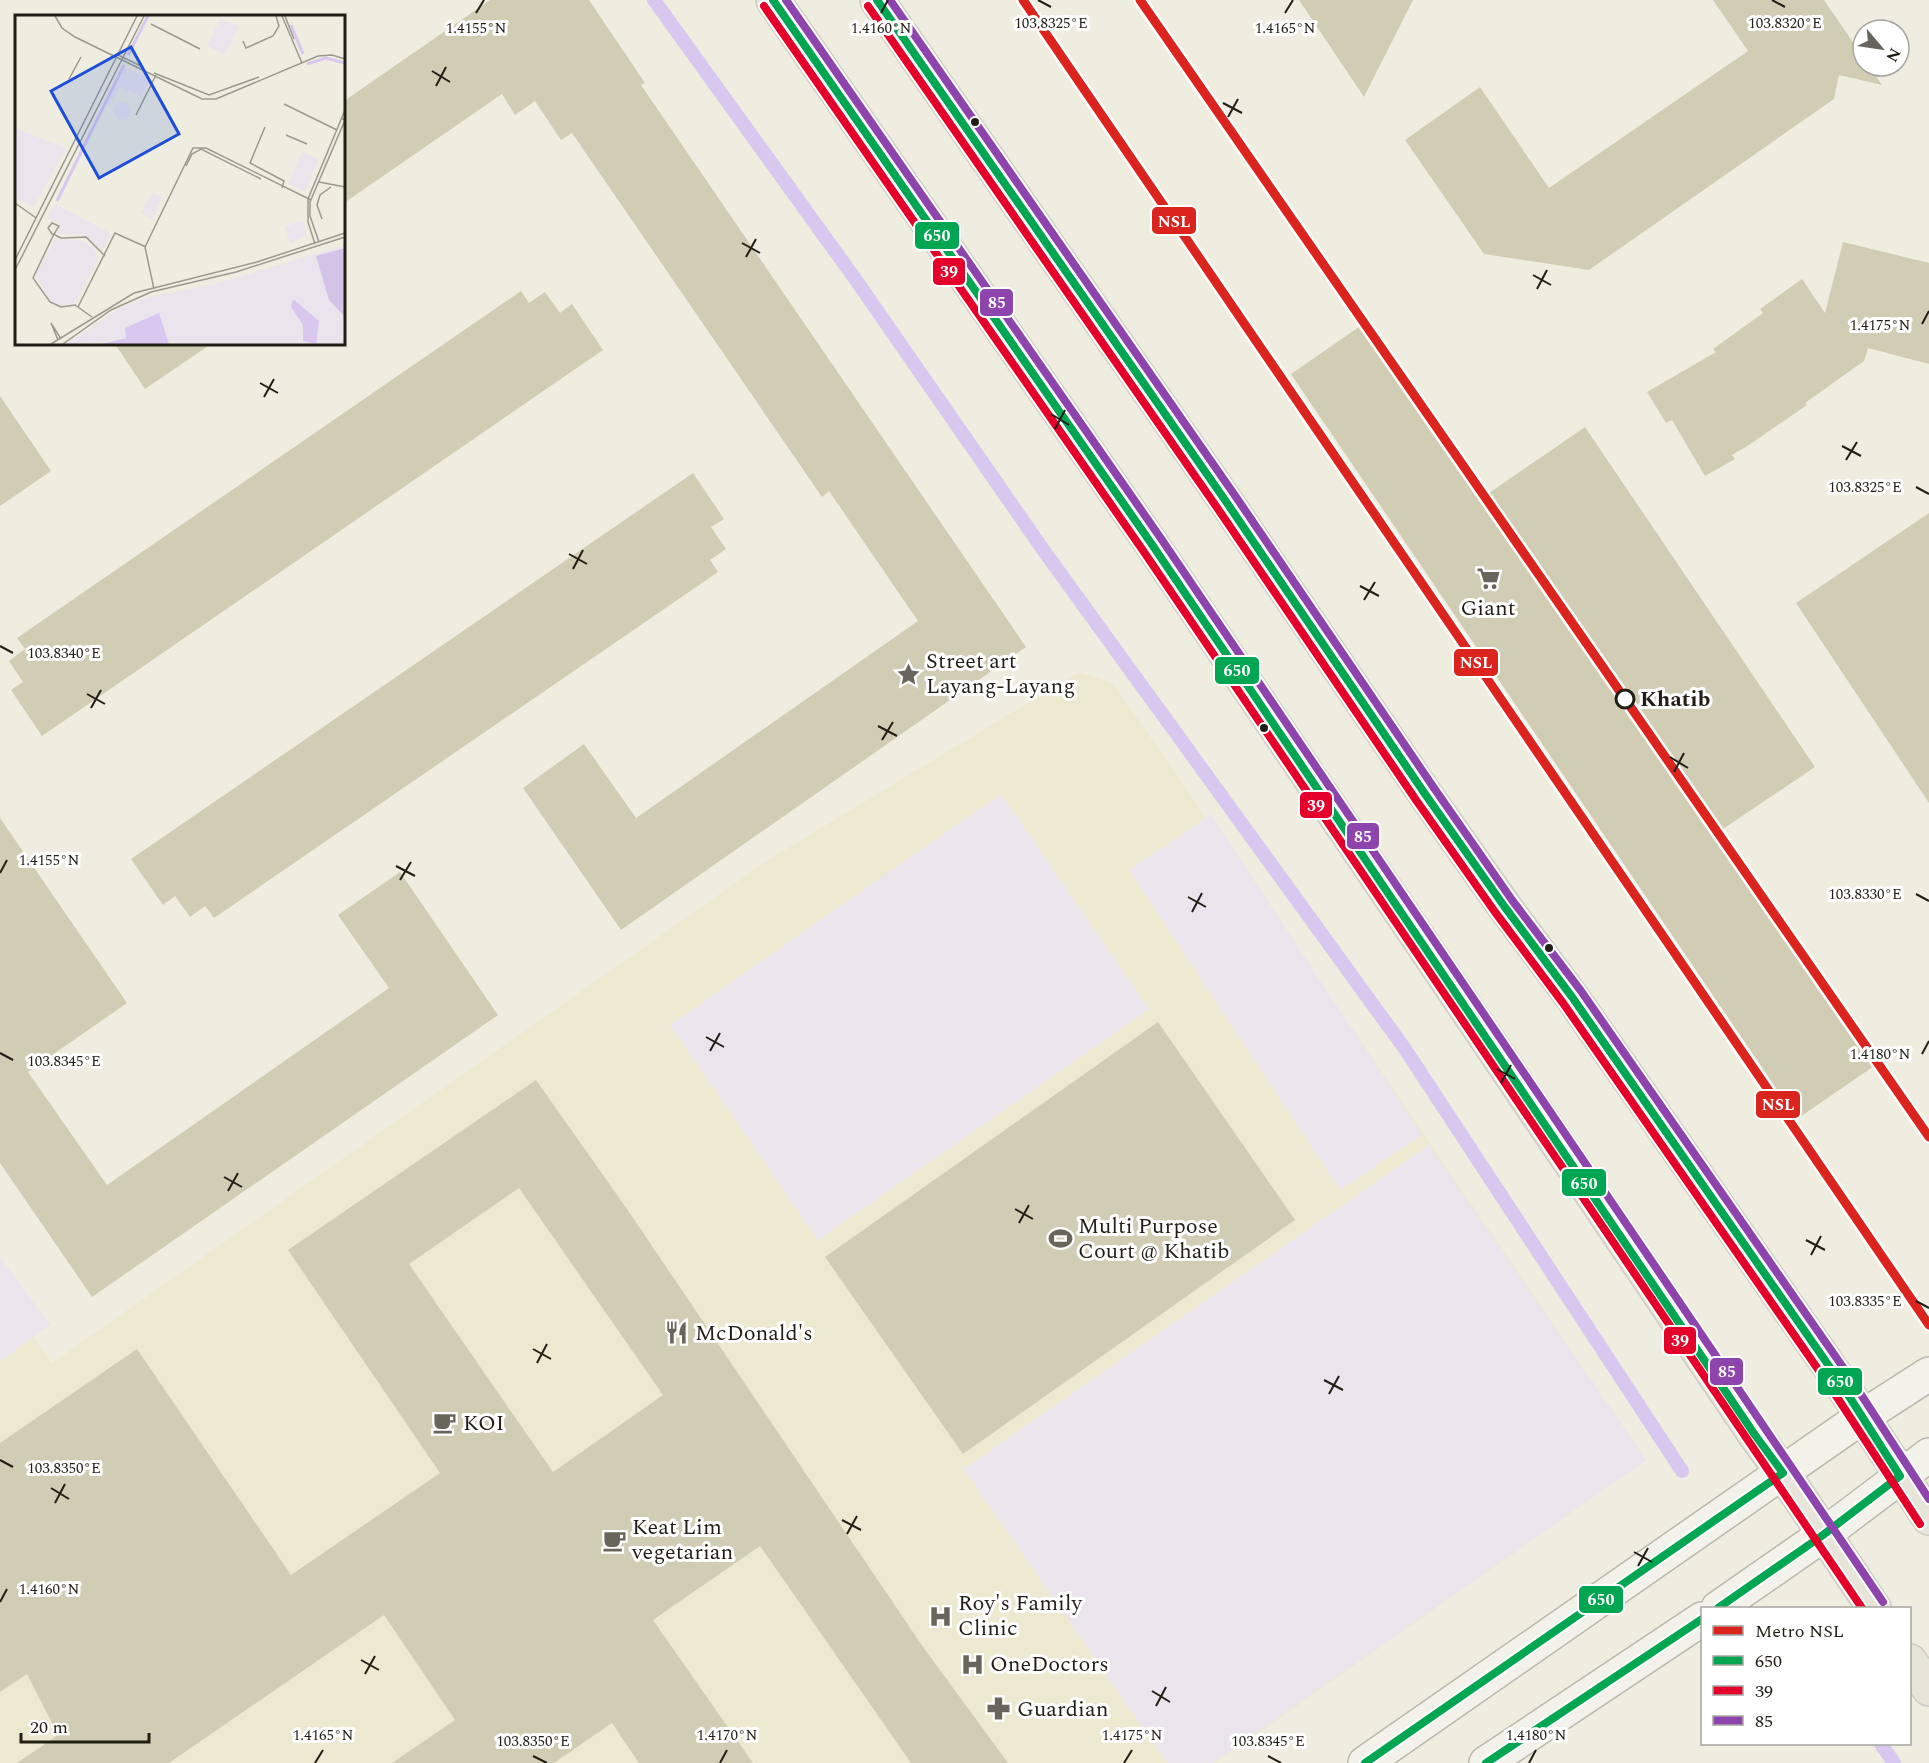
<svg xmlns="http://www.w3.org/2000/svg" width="1929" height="1763" font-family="Spectral,serif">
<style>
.built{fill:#ede9d1}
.green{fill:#eae4ed}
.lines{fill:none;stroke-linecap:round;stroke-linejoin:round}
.stream{stroke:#d9c7ef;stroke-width:14}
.building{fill:#d1cdb5;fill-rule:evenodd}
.secondary-casing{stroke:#b9b8ad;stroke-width:36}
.primary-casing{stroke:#cdccc5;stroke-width:36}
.secondary{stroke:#f2f1ea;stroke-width:33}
.primary{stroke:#e7e5da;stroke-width:33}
.bus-1-casing{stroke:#fff;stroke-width:12}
.bus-2-casing{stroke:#fff;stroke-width:12}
.bus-3-casing{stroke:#fff;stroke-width:12}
.bus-1{stroke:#00a651;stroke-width:8}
.bus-2{stroke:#e4002b;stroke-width:8}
.bus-3{stroke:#8e44ad;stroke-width:8}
.metro-1-casing{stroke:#fff;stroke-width:14}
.metro-1{stroke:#dc241f;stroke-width:9}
.ticks{fill:none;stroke:#201e15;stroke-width:2}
.bus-dot{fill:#201e15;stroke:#fff;stroke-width:2}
.stop-dot{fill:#fff;stroke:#201e15;stroke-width:3}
.labels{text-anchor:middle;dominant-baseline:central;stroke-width:6;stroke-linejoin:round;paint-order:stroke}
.poi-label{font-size:22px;fill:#201e15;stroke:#fff;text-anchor:start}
.stop-label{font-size:22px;font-weight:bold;fill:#201e15;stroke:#fff;text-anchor:start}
.inset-river{fill:none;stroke:#d9c7ef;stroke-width:3}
.inset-road{fill:none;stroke:#9c9a8e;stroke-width:1.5}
.view{fill:#1d4ed8;fill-opacity:0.15;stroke:#1d4ed8;stroke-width:3}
.inset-edge{fill:none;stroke:#201e15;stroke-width:3}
.ticks-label{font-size:15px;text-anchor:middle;fill:#201e15;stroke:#fff;stroke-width:6;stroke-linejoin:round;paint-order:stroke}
.line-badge{stroke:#fff;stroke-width:2}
.badge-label{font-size:16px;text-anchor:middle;font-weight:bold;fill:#fff}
</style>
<rect width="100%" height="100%" fill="#efeddf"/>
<polygon class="built" points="1079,672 1113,683 1341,1012 1646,1460 1216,1763 0,1763 0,1292 52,1363 768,860"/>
<g class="green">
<polygon points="1001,794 1149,1009 818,1240 670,1025"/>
<polygon points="1211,815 1422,1135 1340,1190 1129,870"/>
<polygon points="1429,1145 1646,1460 1213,1763 1167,1763 964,1469"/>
<polygon points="0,1257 50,1325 0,1361"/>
</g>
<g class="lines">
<g class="stream">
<polyline points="654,0 858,283 1044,551 1405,1049 1682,1471"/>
<polyline points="1881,1744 1894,1763"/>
</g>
</g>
<g class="building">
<polygon points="490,0 589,0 645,83 641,85 1026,647 621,930 523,788 584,744 636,818 918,621 829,491 822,497 572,133 561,140 535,101 515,115 502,94 344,203 344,101"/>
<polygon points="1299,0 1413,0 1364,97"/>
<polygon points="1713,0 1824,0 1863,57 1863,66 1869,66 1882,85 1839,75 1834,99 1589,270 1484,254 1405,140 1480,87 1549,188 1748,51"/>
<polygon points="1843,242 1929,263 1929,364 1868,348 1864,361 1805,403 1807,405 1749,445 1732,455 1735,459 1705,476 1672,420 1666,423 1647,392 1716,352 1713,349 1763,313 1760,309 1802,279 1825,313"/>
<polygon points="521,291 529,303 545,292 560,313 572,304 603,350 42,736 11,690 23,682 9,661 25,649 17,638"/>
<polygon points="1369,320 1489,493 1585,427 1815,767 1717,833 1877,1064 1797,1119 1291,374"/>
<polygon points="115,344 211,344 145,389"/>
<polygon points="0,396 51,471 0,506"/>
<polygon points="693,473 724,519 711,527 726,549 710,560 718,572 214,918 205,906 190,917 175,896 163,905 131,859"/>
<polygon points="1929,513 1929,803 1796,603"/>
<polygon points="0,818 127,1003 28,1072 107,1185 389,988 338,915 400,872 498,1015 92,1297 0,1163"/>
<polygon points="1158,1022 1295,1220 963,1454 825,1257"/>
<path d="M536,1080L627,1209L921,1644L1008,1763H911L760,1546L653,1620L753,1763H639L612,1723L554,1763H392L455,1720L384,1615L169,1763H17L58,1735L27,1674L0,1692V1443L137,1349L291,1575L440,1473L288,1250ZM519,1188L663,1395L553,1472L409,1264Z"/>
</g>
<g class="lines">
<defs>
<g id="secondary">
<polyline points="1718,1608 1823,1535 1929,1455"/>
<polyline points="1365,1763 1862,1417 1929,1374"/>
<polyline points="1486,1763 1702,1619"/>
</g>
<g id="primary">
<polyline points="773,0 1153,546 1755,1435 1783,1473 1874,1608"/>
<polyline points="877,0 1227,503 1425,794 1504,906 1572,997 1838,1379 1929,1518"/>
<polyline points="1910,1661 1929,1689"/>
</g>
</defs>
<use href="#secondary" class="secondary-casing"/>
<use href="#primary" class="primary-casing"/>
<use href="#secondary" class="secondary"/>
<use href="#primary" class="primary"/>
<defs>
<g id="bus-1">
<polyline points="773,0 1153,546 1755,1435 1783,1473 1365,1763"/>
<polyline points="877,0 1227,503 1425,794 1504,906 1572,997 1838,1379 1900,1476 1823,1535 1718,1608"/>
<polyline points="1486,1763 1702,1619"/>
</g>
<g id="bus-2">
<polyline points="764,6 1144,552 1862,1608"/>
<polyline points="868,6 1218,509 1416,800 1495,912 1563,1003 1829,1385 1920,1524"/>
</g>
<g id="bus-3">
<polyline points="786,0 1162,540 1883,1602"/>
<polyline points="890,0 1236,497 1434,788 1512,900 1581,991 1847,1373 1929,1499"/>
</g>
</defs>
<use href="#bus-1" class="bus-1-casing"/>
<use href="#bus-2" class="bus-2-casing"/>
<use href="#bus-3" class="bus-3-casing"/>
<use href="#bus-1" class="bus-1"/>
<use href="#bus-2" class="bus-2"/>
<use href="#bus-3" class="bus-3"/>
<defs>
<g id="metro-1">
<polyline points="1023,0 1929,1325"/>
<polyline points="1140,0 1929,1137"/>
</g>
</defs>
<use href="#metro-1" class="metro-1-casing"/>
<use href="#metro-1" class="metro-1"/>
</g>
<path class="ticks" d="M1038,0L1051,7M1772,0L1785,7M476,13L484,0M881,13L888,0M1285,13L1293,0M432,71L450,82M436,86L446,67M1223,103L1242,113M1228,117L1238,99M742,243L760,253M746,257L756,239M1533,275L1551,285M1537,289L1547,270M1922,324L1929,311M260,383L278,393M264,397L274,379M1051,414L1069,425M1055,429L1065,410M1842,446L1861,456M1846,460L1857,442M1916,487L1929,494M569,554L587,564M573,569L583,550M1360,586L1379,596M1364,600L1375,582M0,646L13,653M87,694L105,704M91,708L101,690M878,726L897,736M882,740L893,722M1670,757L1688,768M1674,772L1684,753M396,866L415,876M0,873L7,860M400,880L411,862M1916,894L1929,901M1188,897L1206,907M1192,912L1202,893M706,1037L724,1047M710,1051L720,1033M0,1053L13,1060M1922,1054L1929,1041M1497,1069L1515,1079M1501,1083L1511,1065M224,1177L242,1187M228,1191L238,1173M1015,1209L1033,1219M1019,1223L1029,1205M1806,1240L1825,1250M1811,1255L1821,1236M1916,1301L1929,1308M533,1349L551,1359M537,1363L547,1344M1324,1380L1343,1390M1329,1394L1339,1376M0,1460L13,1467M51,1488L69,1499M55,1503L65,1484M842,1520L861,1530M847,1534L857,1516M1634,1552L1652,1562M1638,1566L1648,1548M0,1602L7,1589M361,1660L379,1670M365,1674L375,1656M1152,1691L1170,1702M1156,1706L1166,1687M533,1756L547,1763M1268,1756L1281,1763M315,1763L323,1750M720,1763L727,1750M1124,1763L1132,1750M1529,1763L1536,1750"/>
<defs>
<symbol id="supermarket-bare" viewBox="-9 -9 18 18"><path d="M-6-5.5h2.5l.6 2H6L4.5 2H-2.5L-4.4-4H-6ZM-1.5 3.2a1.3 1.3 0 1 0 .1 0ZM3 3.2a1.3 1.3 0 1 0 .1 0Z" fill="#68665c" stroke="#fff" stroke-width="2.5" paint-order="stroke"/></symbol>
<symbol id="sight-bare" viewBox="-9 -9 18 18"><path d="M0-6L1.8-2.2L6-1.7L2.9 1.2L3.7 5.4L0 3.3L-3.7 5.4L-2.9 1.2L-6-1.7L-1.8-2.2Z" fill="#68665c" stroke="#fff" stroke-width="2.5" paint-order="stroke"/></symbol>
<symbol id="stadium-bare" viewBox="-9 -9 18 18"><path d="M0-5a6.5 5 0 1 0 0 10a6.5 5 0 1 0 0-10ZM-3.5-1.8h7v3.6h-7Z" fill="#68665c" stroke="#fff" stroke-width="2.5" paint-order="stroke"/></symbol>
<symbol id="restaurant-bare" viewBox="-9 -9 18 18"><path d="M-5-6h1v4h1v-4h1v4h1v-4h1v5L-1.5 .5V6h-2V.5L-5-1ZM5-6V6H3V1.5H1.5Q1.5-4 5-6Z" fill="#68665c" stroke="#fff" stroke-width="2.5" paint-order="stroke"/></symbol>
<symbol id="cafe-bare" viewBox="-9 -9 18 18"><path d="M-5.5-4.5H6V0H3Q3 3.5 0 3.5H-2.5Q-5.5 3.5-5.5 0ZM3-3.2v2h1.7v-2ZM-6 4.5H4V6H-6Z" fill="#68665c" stroke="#fff" stroke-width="2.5" paint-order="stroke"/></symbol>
<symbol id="hospital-bare" viewBox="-9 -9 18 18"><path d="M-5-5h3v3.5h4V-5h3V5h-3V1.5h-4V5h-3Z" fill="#68665c" stroke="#fff" stroke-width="2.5" paint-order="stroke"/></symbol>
<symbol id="pharmacy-bare" viewBox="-9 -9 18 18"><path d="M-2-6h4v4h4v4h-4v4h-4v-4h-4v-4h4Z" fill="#68665c" stroke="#fff" stroke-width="2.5" paint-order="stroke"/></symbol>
</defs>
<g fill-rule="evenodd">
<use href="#supermarket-bare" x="1472" y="562" width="33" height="33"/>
<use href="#sight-bare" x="892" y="658" width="33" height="33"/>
<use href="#stadium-bare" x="1044" y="1222" width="33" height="33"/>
<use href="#restaurant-bare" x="660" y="1316" width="33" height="33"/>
<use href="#cafe-bare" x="428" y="1406" width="33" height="33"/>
<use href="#cafe-bare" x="598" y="1524" width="33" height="33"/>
<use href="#hospital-bare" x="924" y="1600" width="33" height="33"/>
<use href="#hospital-bare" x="956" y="1648" width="33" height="33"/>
<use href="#pharmacy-bare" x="982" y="1692" width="33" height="33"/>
</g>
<g class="bus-dot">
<circle cx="975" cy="122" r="5"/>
<circle cx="1264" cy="728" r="5"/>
<circle cx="1549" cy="948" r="5"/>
</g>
<circle class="stop-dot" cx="1625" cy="699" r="9"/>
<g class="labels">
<g class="poi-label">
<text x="1488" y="608" text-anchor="middle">Giant</text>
<text x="926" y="661">Street art<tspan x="926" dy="25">Layang-Layang</tspan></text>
<text x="1078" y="1226">Multi Purpose<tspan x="1078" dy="25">Court @ Khatib</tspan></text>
<text x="695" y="1333">McDonald's</text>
<text x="463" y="1423">KOI</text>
<text x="632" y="1527">Keat Lim<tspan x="632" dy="25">vegetarian</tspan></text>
<text x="958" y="1603">Roy's Family<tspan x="958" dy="25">Clinic</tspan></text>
<text x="990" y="1664">OneDoctors</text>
<text x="1017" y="1709">Guardian</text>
</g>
<g class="stop-label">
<text x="1640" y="699">Khatib</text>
</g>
</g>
<g transform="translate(15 15)">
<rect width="330" height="330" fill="#efeddf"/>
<path d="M206,3L224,12L210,40L192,31ZM109,52L135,65L126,82L105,72L95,90L91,88ZM98 96a9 9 0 1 1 18 0a9 9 0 1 1-18 0ZM0,113L51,133L19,192L0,183ZM287,137L304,144L290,176L273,169ZM137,177L148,182L137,204L126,198ZM40,189L95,218L87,236L68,219H42L46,210L33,202ZM288,205L291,220L275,229L270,212ZM40,224L68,226L78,232L83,244L60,288L46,291L35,286L21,260ZM330,230V329H154L144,299L110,313L111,323L101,328L51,329L107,292L137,281L197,270Z" fill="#eae4ed"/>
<path d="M330,233V302L314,285L301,241Z" fill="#d5c3e7"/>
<path d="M278,284L304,306L301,329L288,326V310L276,292ZM144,298L154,329H87L111,323L110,313Z" fill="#d9c7ef"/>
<path class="inset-river" d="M276,10L288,39M113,40L133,1M292,49L311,43L330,48M42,186L109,50"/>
<path class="inset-road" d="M40,1L47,13L60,22L187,84H201L303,41L317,40L330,44M267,1L287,48M270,1L279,24M136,9L185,34M228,26L231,33L258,21L264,11L261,1M101,39L128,52M139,58L194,80L244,62M54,64L66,42M269,89L322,115M121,100L141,60M250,112L235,148L269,166L267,173M271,120L292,129M171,151L177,139L186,134L246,164M304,167L330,172M0,188L21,203M307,204L302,190L305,180L316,172M304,227L295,201V187L330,105L326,103M300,229L293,207V184L330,95M0,245L122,1M0,255L129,1M139,274L130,232L178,133H191L296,185M63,292L100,218L131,232M77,302L60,290L46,292L35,287L18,263L38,221L39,219L44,211L37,208L33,213L37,219H39L42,221L46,223H49L71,222L90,241M43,325L36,308L46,324M36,329L119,278L242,247L330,218M48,329L96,295L136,277L221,257L330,222"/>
<path class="view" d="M116,32L164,119L84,163L36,76Z"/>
<rect width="330" height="330" class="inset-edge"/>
</g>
<g class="ticks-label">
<text x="1051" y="28">103.8325°E</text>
<text x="1785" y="28">103.8320°E</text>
<text x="476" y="33">1.4155°N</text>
<text x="881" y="33">1.4160°N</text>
<text x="1285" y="33">1.4165°N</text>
<text x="1880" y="330">1.4175°N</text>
<text x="1865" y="492">103.8325°E</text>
<text x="64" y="658">103.8340°E</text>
<text x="49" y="865">1.4155°N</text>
<text x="1865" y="899">103.8330°E</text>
<text x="1880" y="1059">1.4180°N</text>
<text x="64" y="1066">103.8345°E</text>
<text x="1865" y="1306">103.8335°E</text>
<text x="64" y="1473">103.8350°E</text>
<text x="49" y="1594">1.4160°N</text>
<text x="323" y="1740">1.4165°N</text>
<text x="727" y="1740">1.4170°N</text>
<text x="1132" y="1740">1.4175°N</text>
<text x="1536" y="1740">1.4180°N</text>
<text x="533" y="1746">103.8350°E</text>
<text x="1268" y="1746">103.8345°E</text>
</g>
<g class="line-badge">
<rect x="1151" y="206" width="46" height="29" rx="6" fill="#dc241f"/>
<rect x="914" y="221" width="46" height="29" rx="6" fill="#00a651"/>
<rect x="932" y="257" width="34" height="29" rx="6" fill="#e4002b"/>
<rect x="979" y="288" width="35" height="29" rx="6" fill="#8e44ad"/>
<rect x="1453" y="648" width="46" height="29" rx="6" fill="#dc241f"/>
<rect x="1214" y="656" width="46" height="29" rx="6" fill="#00a651"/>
<rect x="1299" y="791" width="34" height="28" rx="6" fill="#e4002b"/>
<rect x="1346" y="822" width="34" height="28" rx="6" fill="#8e44ad"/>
<rect x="1755" y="1090" width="46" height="29" rx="6" fill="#dc241f"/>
<rect x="1561" y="1168" width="46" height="29" rx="6" fill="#00a651"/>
<rect x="1663" y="1326" width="34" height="29" rx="6" fill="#e4002b"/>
<rect x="1709" y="1357" width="35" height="29" rx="6" fill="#8e44ad"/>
<rect x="1817" y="1367" width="46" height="29" rx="6" fill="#00a651"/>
<rect x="1578" y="1585" width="46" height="29" rx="6" fill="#00a651"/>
</g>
<g class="badge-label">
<text x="1174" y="227">NSL</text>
<text x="937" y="241">650</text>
<text x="949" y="277">39</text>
<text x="997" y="308">85</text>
<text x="1476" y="668">NSL</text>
<text x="1237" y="676">650</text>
<text x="1316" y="811">39</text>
<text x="1363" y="842">85</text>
<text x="1778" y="1110">NSL</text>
<text x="1584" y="1189">650</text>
<text x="1680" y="1346">39</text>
<text x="1727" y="1377">85</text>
<text x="1840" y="1387">650</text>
<text x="1601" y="1605">650</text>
</g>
<rect x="1701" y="1607" width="210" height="138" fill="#ffffff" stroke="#a6a5a1" stroke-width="1.5"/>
<rect x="1713" y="1626" width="30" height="9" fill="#dc241f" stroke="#a6a5a1" stroke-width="1.5"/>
<text x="1755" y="1637" font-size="18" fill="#201e15">Metro NSL</text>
<rect x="1713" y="1656" width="30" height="9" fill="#00a651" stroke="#a6a5a1" stroke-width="1.5"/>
<text x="1755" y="1667" font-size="18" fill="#201e15">650</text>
<rect x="1713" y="1686" width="30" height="9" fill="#e4002b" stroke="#a6a5a1" stroke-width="1.5"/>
<text x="1755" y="1697" font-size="18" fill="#201e15">39</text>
<rect x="1713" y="1716" width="30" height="9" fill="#8e44ad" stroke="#a6a5a1" stroke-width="1.5"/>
<text x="1755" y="1727" font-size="18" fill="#201e15">85</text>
<g transform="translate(1881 48) rotate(119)"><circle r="28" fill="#ffffff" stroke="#a6a5a1" stroke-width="1.5"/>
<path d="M0-4.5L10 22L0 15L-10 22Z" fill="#68665c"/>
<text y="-9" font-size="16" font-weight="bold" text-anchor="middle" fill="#201e15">N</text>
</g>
<path d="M21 1733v9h128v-9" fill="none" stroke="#201e15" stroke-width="3"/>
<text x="30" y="1733" font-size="18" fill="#201e15" stroke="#ffffff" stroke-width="4.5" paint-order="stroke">20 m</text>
</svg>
